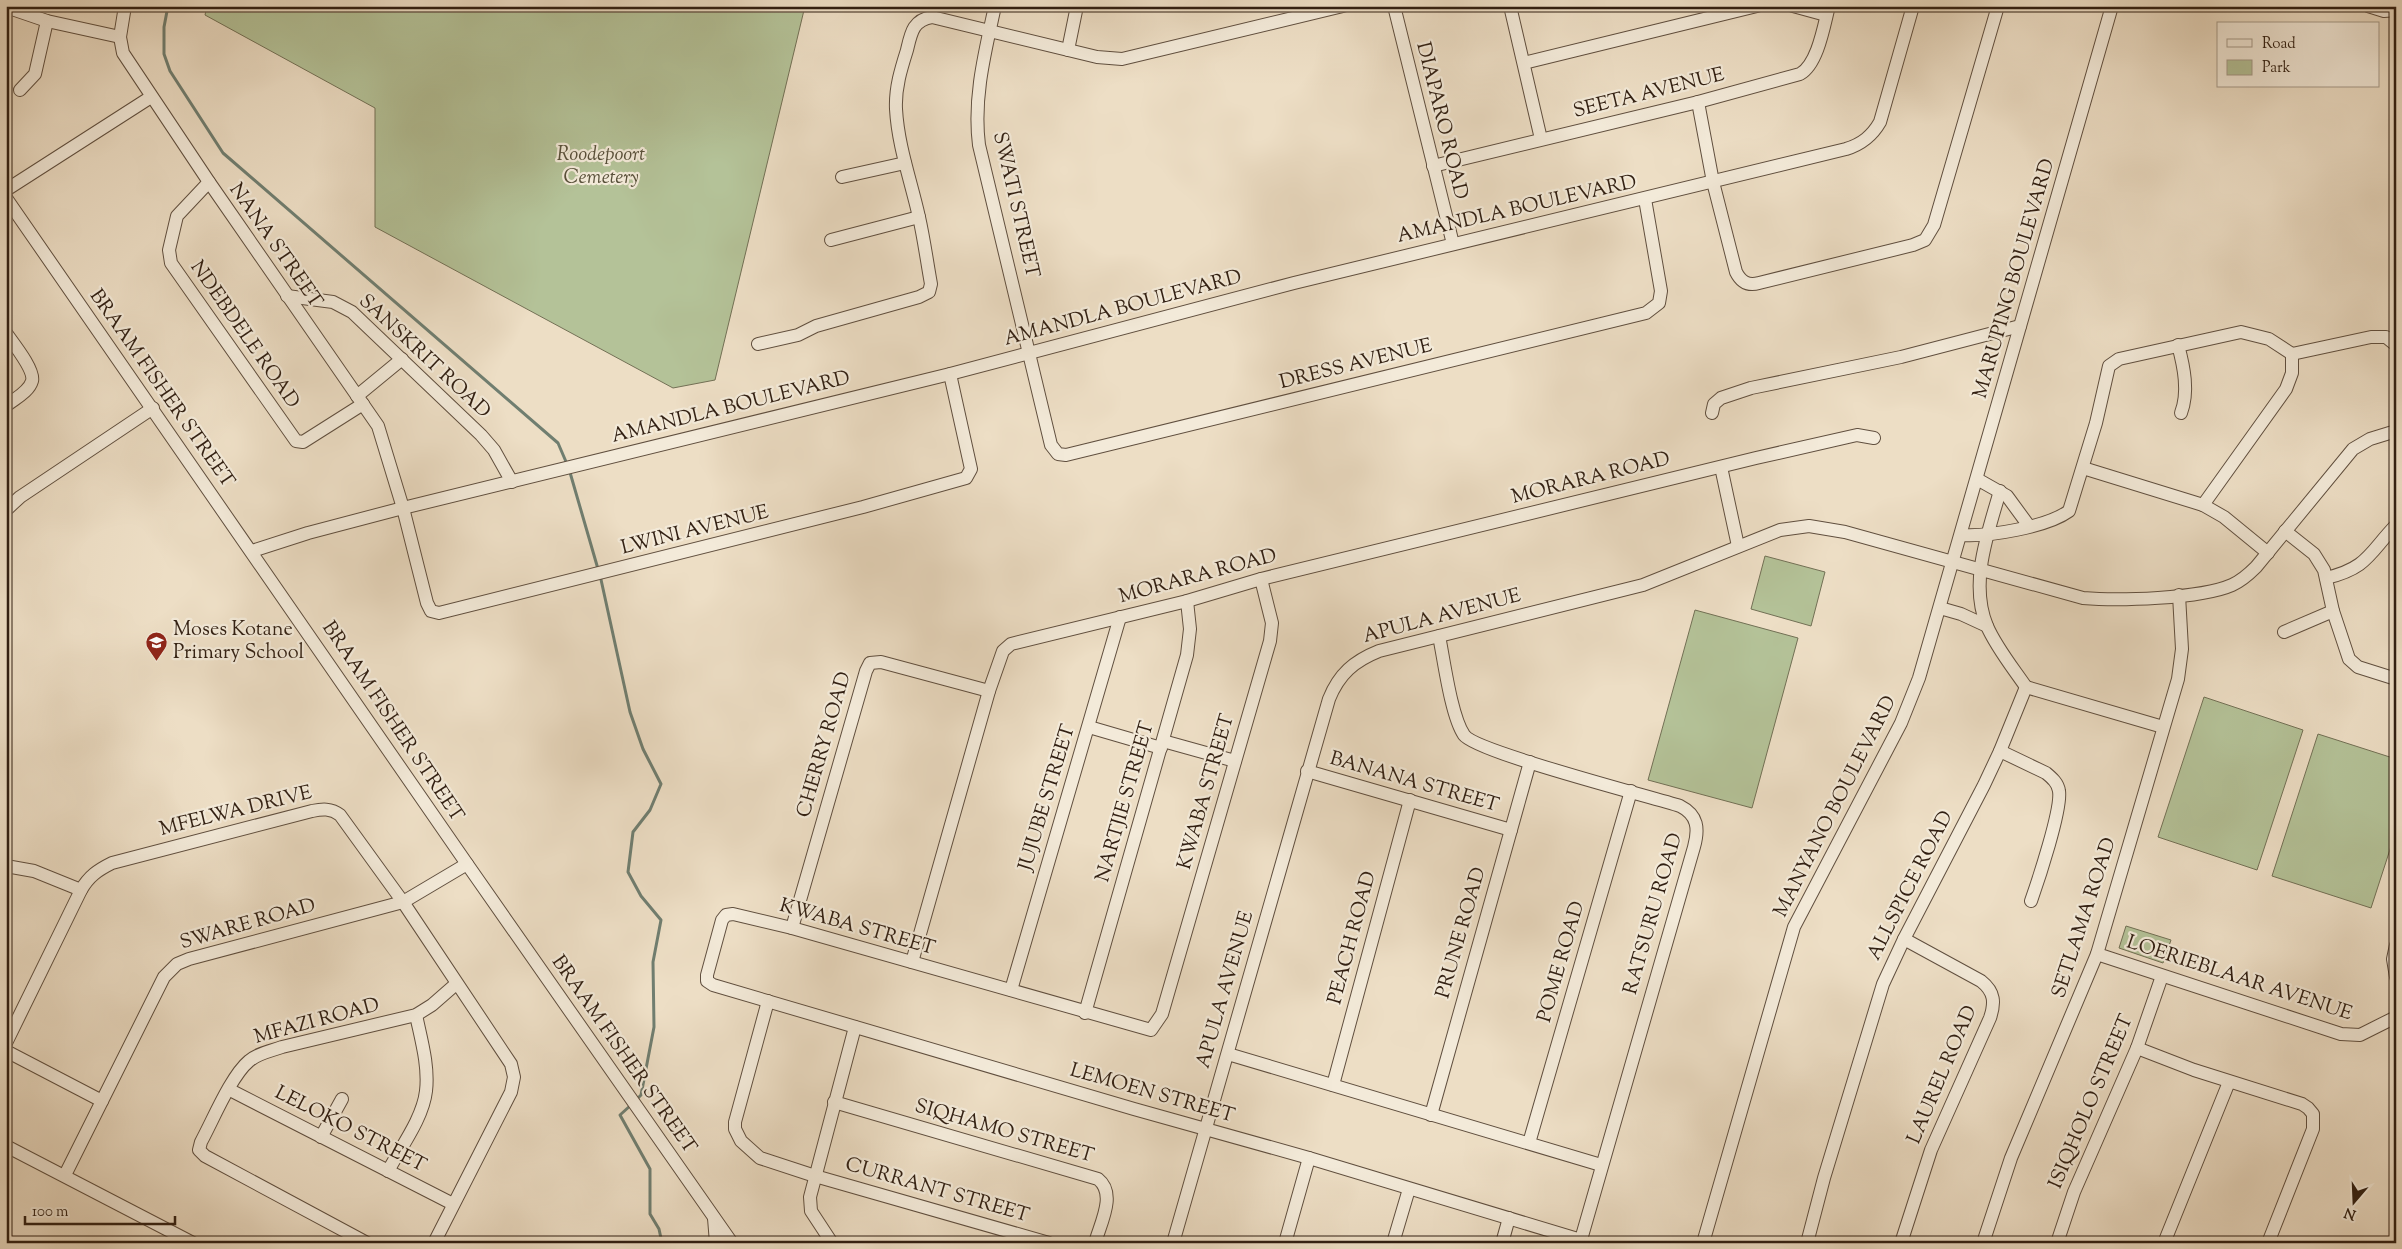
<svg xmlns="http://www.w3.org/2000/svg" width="2402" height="1249" font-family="'Sorts Mill Goudy',serif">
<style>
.green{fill:#b4c298;stroke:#727055}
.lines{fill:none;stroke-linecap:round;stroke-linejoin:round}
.stream{stroke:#707e70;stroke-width:3}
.minor-casing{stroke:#604f3f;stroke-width:14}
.minor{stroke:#f3ead9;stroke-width:12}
.labels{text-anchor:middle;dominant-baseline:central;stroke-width:4.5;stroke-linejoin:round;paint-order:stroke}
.street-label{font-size:20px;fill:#311f12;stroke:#f3ead9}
.park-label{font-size:20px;font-style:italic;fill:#58503a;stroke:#f3ead9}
.poi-label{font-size:20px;fill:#311f12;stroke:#f3ead9;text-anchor:start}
</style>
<rect width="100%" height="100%" fill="#eddec5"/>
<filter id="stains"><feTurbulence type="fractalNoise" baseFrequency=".004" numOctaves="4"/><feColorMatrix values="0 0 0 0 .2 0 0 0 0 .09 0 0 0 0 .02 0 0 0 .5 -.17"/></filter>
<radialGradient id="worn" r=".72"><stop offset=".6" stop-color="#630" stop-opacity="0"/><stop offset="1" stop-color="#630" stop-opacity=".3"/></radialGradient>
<g class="green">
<polygon points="207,6 805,6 715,380 673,388 375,227 375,108 205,15"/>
<polygon points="1765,556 1825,572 1811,626 1751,609"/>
<polygon points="1695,610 1798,638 1752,808 1648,780"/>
<polygon points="2204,697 2303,730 2257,870 2158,837"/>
<polygon points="2318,734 2396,759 2396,831 2371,908 2272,876"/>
<polygon points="2126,926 2171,940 2163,963 2119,948"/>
</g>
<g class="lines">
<g class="stream">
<polyline points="168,6 164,27 164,54 170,71 223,153 558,443 567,464"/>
<polyline points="569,469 598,569"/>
<polyline points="600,575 630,712 643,749 661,784 650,810 633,832 628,872 641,896 661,920 653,962 654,1027 641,1095 637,1099"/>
<polyline points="631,1105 620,1115 650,1169 650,1214 659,1229 662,1243"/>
</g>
<defs>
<g id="minor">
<polyline points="125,6 120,37 123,53 209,182 378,426 403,508 427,603 431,611 439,613 863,507 966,478 971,469 950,374"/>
<path d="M995,6C985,52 973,98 979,145L1051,445L1058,454L1066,455L1646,313L1659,303L1661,291L1645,199"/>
<polyline points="1394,6 1453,244"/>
<polyline points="1510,6 1541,139"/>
<polyline points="1793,6 1826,15"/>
<polyline points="2368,6 2384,11 2396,10"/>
<polyline points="6,7 47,21 120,37"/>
<polyline points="1068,50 1077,6"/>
<polyline points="1524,63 1757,6"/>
<polyline points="20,90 35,74 47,21"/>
<path d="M1698,102L1713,182L1736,272C1741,282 1748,286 1759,283L1913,245L1925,240L1934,225L1998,6"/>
<path d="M1433,166L1698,102L1800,74C1818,64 1824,25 1829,6"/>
<polyline points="842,177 905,163"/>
<polyline points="209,182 177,216 169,250 171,263 296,441 303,442 363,404"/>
<polyline points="6,190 151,97"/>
<polyline points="6,198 467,864 732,1243"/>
<polyline points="831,240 919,217"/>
<polyline points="287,296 333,302 352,312 481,435 494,450 512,482"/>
<path d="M6,333C13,343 35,370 32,381C29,392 14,399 6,406"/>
<path d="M758,344L798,335L816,326L919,297L929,292L931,284C927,262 924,239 919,217C911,181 898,146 896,109C895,88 901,69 907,50C911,33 913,20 932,17L1097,57L1122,59L1343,6"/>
<path d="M2178,345C2184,367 2189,392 2181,413"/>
<polyline points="2292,354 2371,337 2386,337 2396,345"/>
<polyline points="357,396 402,359"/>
<polyline points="1712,413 1714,404 1721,398 1751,388 1901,357 2020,326"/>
<polyline points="1721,467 1738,546"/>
<polyline points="2083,468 2203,505 2224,517 2268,553"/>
<polyline points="1977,479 2007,496 2029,526"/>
<path d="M2000,491C1988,533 1969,583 1987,626C1996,647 2013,668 2026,687"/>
<polyline points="2203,505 2286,389 2292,373 2292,354"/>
<polyline points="6,510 20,497 153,408"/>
<polyline points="2285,531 2314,554 2324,570 2333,611 2349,659 2358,667 2396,679"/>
<path d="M1961,535C1988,537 2047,527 2069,511L2096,423L2109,366L2119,359L2241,332L2269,339L2292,354"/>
<path d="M252,551L308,533L403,508L950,374L1294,283L1846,149C1862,144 1872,136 1880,122L1913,6"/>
<path d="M2326,578C2368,568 2369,553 2396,525"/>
<polyline points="1261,579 1272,623 1270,641 1162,1014 1151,1030 792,928 733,914 726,915 722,920 707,975 707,981 713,985 1134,1109 1309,1158 1581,1240"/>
<polyline points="1940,608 1961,614 1987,626"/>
<polyline points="2284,632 2333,611"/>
<path d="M1439,636C1444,660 1451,716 1464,735C1476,752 1648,796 1680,806C1698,815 1699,829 1694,847L1580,1243"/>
<polyline points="2026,687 2163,727"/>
<polyline points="1089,727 1161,748"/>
<polyline points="1163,741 1235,761"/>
<path d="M2000,751L2046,773C2052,778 2058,783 2059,791C2062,809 2038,881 2031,901"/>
<polyline points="1307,771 1511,830"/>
<polyline points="6,866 34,871 81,890"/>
<polyline points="792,928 866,671 870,663 881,662 989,691"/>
<polyline points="2396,945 2393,959 2396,977"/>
<polyline points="2097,954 2341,1034 2360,1035 2396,1017"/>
<polyline points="912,962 989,691 1003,651 1011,644 1187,601 1261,579 1756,458 1857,435 1874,438"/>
<polyline points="1011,990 1120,617"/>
<polyline points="768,1001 735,1122 735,1129 741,1141 760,1158 815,1176 1049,1243"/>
<polyline points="1085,1013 1187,655 1190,629 1187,601"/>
<path d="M6,1043L81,890C89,876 98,870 112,863L312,811C322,809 331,808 340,815L403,902L511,1064L514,1077L511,1092L434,1243"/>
<polyline points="2137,1048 2194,1070 2302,1104 2308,1108 2313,1114 2313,1129 2268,1243"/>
<polyline points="6,1051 102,1101"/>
<polyline points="1228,1054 1601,1165"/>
<polyline points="1333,1085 1410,800"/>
<polyline points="230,1090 453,1204"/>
<path d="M834,1102L1098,1179C1117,1194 1100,1224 1095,1243"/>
<polyline points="1431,1115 1530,762"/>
<polyline points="321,1137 342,1099"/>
<polyline points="1529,1143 1631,791"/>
<polyline points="6,1146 193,1243"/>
<path d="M388,1171C401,1147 423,1118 426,1091C429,1066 421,1039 416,1015"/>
<polyline points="65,1175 164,977 177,964 189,959 403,902 467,864"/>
<polyline points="714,1218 716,1243"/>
<path d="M367,1243L205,1156L199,1150L201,1142C213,1120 231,1076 249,1061C258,1053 271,1051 282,1047L416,1015L432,1005L456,984"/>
<polyline points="832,1243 811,1211 810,1197 855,1027"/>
<path d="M1173,1243L1329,699C1339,674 1354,661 1379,651L1643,585L1780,530L1809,526L1845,532L2083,598C2117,601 2200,599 2232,585C2241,581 2249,574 2256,567L2353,449L2370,439L2396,431"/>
<polyline points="1285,1243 1309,1158"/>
<polyline points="1393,1243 1409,1189"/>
<polyline points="1502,1243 1509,1218"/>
<polyline points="1703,1243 1794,927 1901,723 1919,678 2112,6"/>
<polyline points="1807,1243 1824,1178 1883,984 1904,939 1984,785 2000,751 2026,687"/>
<path d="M1901,1243L1931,1150L1990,1018C1995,1003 1995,992 1981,981L1904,939"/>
<polyline points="1983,1243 2011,1158 2097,954 2178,679 2182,649 2179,595"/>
<polyline points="2057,1243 2074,1192 2137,1048 2162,976"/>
<polyline points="2164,1243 2229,1082"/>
</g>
</defs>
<use href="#minor" class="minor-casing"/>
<use href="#minor" class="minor"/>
</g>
<defs>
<symbol id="school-pin" viewBox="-11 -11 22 30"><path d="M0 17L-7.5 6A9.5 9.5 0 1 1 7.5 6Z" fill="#8f2418" stroke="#f3ead9"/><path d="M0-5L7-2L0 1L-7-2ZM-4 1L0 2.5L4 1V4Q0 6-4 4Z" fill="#fff"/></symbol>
</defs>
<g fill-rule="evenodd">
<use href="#school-pin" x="144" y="630" width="25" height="34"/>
</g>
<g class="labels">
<g class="street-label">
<text transform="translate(1649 94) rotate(-14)">SEETA AVENUE</text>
<text transform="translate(1441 121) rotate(76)">DIAPARO ROAD</text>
<text transform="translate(1015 205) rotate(77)">SWATI STREET</text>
<text transform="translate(1517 210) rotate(-13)">AMANDLA BOULEVARD</text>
<text transform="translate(275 246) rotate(55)">NANA STREET</text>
<text transform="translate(2015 279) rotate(-74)">MARUPING BOULEVARD</text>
<text transform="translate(1123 309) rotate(-15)">AMANDLA BOULEVARD</text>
<text transform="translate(244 335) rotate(55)">NDEBDELE ROAD</text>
<text transform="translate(424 357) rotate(43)">SANSKRIT ROAD</text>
<text transform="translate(1356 365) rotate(-14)">DRESS AVENUE</text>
<text transform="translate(161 389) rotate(55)">BRAAM FISHER STREET</text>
<text transform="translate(731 408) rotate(-14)">AMANDLA BOULEVARD</text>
<text transform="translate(1591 479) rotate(-14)">MORARA ROAD</text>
<text transform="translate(695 531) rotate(-14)">LWINI AVENUE</text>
<text transform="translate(1198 577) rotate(-15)">MORARA ROAD</text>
<text transform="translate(1442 617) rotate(-15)">APULA AVENUE</text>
<text transform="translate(392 722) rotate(56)">BRAAM FISHER STREET</text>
<text transform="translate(825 745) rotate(-74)">CHERRY ROAD</text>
<text transform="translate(1414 783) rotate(16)">BANANA STREET</text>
<text transform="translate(1207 792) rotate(-74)">KWABA STREET</text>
<text transform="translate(1048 798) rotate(-73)">JUJUBE STREET</text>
<text transform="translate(1126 802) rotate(-74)">NARTJIE STREET</text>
<text transform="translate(1836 807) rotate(-63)">MANYANO BOULEVARD</text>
<text transform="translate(236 812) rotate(-14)">MFELWA DRIVE</text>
<text transform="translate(1911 886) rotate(-63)">ALLSPICE ROAD</text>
<text transform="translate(1654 914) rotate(-74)">RATSURU ROAD</text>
<text transform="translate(2085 918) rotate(-72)">SETLAMA ROAD</text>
<text transform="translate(248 925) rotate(-16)">SWARE ROAD</text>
<text transform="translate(857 928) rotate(16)">KWABA STREET</text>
<text transform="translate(1462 933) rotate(-74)">PRUNE ROAD</text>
<text transform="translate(1353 938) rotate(-75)">PEACH ROAD</text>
<text transform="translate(1562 962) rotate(-74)">POME ROAD</text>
<text transform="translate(2239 979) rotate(18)">LOERIEBLAAR AVENUE</text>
<text transform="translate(1226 990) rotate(-74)">APULA AVENUE</text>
<text transform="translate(317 1022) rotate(-15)">MFAZI ROAD</text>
<text transform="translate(623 1055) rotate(55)">BRAAM FISHER STREET</text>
<text transform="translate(1943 1075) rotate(-67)">LAUREL ROAD</text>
<text transform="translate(1152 1094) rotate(16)">LEMOEN STREET</text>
<text transform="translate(2092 1102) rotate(-67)">ISIQHOLO STREET</text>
<text transform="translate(350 1130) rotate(27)">LELOKO STREET</text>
<text transform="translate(1004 1132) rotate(16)">SIQHAMO STREET</text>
<text transform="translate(937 1191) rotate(16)">CURRANT STREET</text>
</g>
<g class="park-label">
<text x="601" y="155">Roodepoort<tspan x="601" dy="23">Cemetery</tspan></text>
</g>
<g class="poi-label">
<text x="173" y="630">Moses Kotane<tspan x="173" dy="23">Primary School</tspan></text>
</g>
</g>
<rect width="2402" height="1249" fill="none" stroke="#eddec5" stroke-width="25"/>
<rect x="8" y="8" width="2387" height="1234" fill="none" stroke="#311f12" stroke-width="2.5"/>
<rect x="12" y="12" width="2377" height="1224" fill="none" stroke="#311f12"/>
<rect x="2217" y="22" width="162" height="65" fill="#f3ead9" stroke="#a59989"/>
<rect x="2227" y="39" width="25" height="8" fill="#f3ead9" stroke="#a59989"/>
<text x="2262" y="48" font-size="15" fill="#311f12">Road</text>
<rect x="2227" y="60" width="25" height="15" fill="#b4c298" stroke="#a59989"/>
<text x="2262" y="72" font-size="15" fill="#311f12">Park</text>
<g transform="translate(2354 1202) rotate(199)" stroke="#f3ead9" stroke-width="4" paint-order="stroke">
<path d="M0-4L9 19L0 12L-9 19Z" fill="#311f12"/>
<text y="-8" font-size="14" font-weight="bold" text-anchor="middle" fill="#311f12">N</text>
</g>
<path d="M25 1216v8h150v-8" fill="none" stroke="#311f12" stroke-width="2.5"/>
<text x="32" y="1216" font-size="15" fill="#311f12" stroke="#f3ead9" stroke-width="4" paint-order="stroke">100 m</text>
<rect width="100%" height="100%" filter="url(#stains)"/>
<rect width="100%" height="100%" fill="url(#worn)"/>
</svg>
